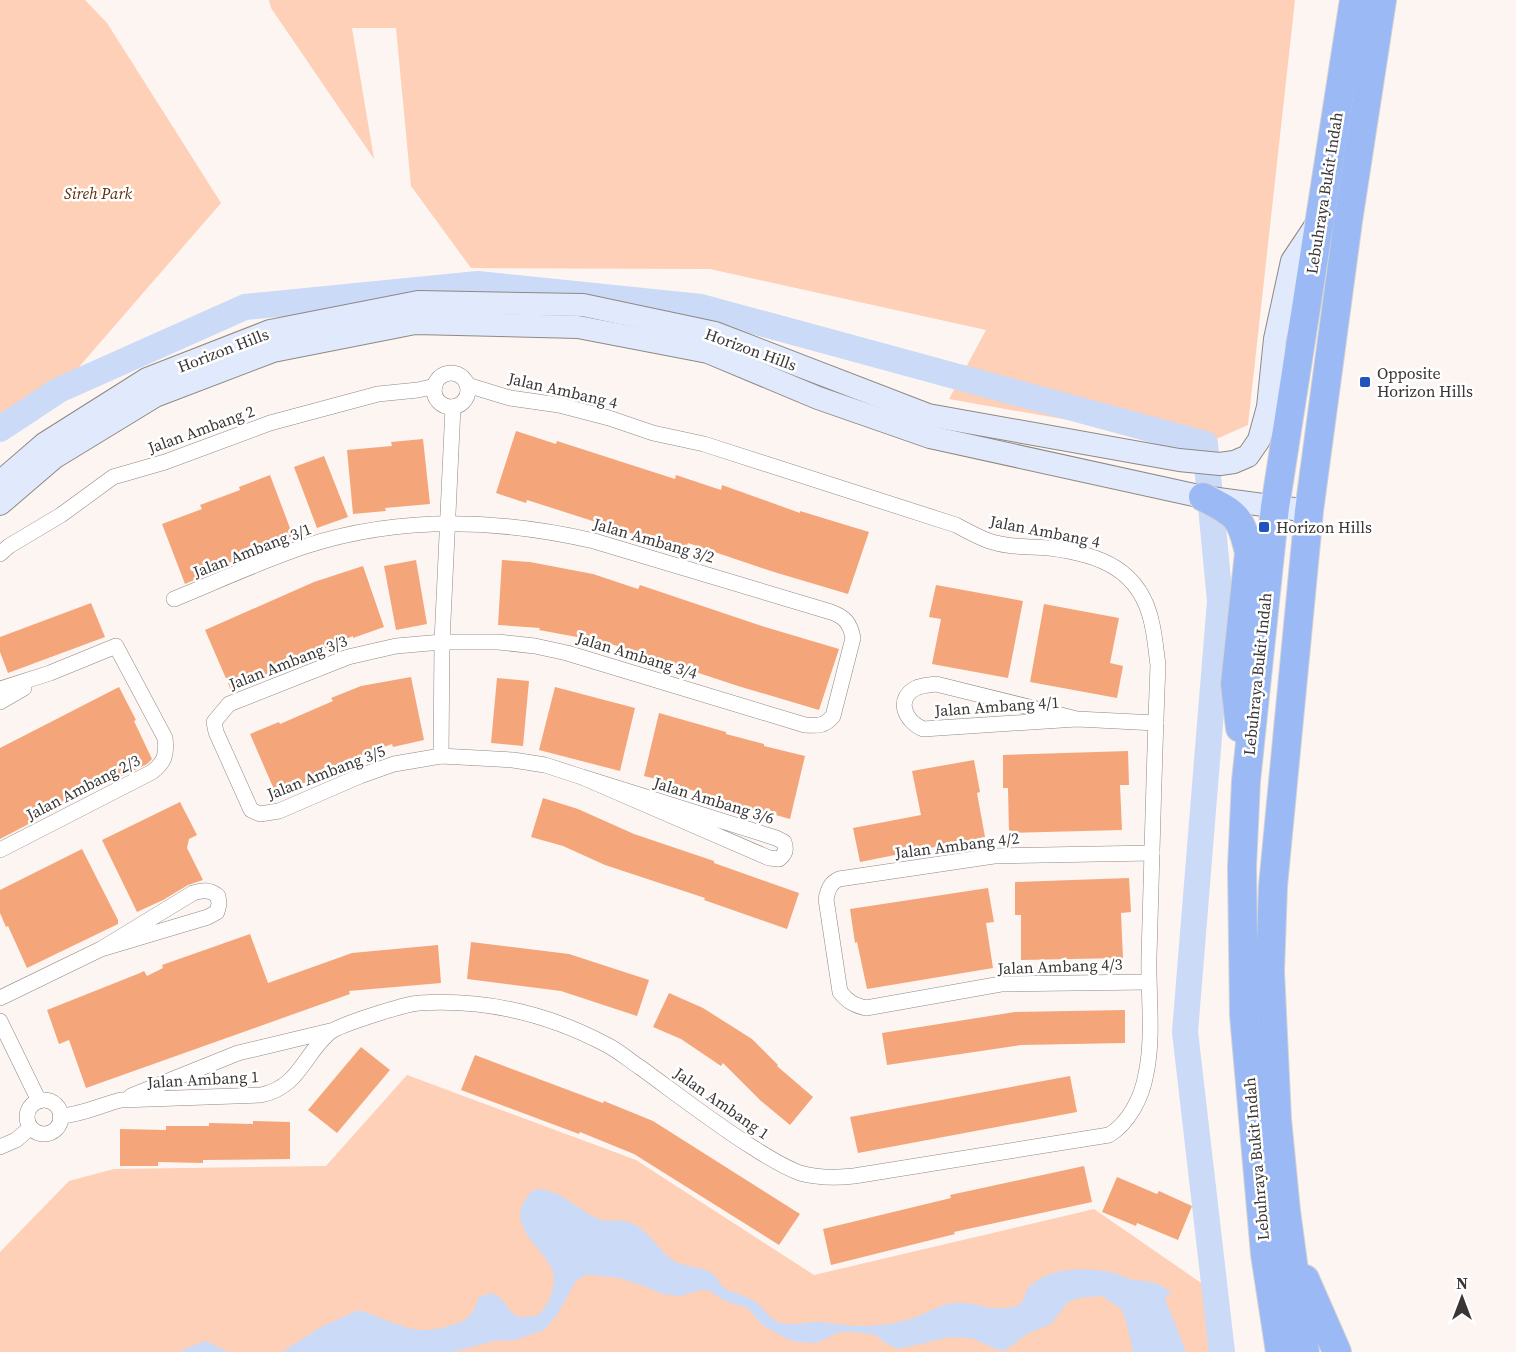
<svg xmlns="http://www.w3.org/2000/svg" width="1516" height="1352" font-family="'Source Serif 4',serif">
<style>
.green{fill:#fdd0b7}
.water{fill:#cadaf7}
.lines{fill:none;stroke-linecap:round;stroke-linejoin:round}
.river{stroke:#cadaf7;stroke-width:26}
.building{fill:#f4a67a}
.street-casing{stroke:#8f8884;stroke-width:16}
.secondary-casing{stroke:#8f8884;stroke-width:24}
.highway-casing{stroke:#d4d3d3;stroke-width:30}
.street{stroke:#fff;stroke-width:15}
.secondary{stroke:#e1eafc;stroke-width:22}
.highway{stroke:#9ab9f5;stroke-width:28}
.poi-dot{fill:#2153c0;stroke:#fff;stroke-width:2}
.labels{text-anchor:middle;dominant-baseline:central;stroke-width:5;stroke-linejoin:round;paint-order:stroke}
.park-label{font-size:16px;font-style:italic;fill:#5e2d0c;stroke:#fff}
.street-label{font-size:16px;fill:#3a3635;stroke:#fff}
.poi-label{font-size:16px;fill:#3a3635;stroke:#fff;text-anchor:start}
</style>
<rect width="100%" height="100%" fill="#fdf5f1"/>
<g class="green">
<polygon points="0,0 85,0 107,23 221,203 59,390 0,429"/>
<polygon points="269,0 1295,0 1248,425 1205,444 949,399 986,330 710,269 471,268 411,186 396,28 352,28 374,159 271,8"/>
<polygon points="407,1075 636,1160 814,1275 1094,1209 1207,1287 1216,1352 0,1352 0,1252 69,1181 114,1169 326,1166"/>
</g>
<g class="water">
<path d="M540,1189C562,1192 576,1208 596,1218C608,1224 623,1217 635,1225C650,1233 658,1249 671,1259C684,1269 701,1265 713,1274C717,1277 718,1282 721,1285C729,1293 744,1294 754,1301C764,1307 769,1320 781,1323C792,1326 806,1322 817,1322C831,1322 844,1326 858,1326C877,1326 898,1324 916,1317C929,1312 939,1305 954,1303C973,1301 992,1312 1012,1307C1029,1303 1021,1294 1031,1285C1053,1266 1088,1267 1114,1273C1119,1274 1124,1278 1130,1279C1151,1283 1153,1279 1172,1293L1166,1296V1301L1186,1352H1133L1126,1321L1121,1309L1102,1296L1078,1298L1068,1302L1051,1324L1029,1333L1004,1351H1000L971,1338L950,1337L899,1349L887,1344L875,1335L855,1332H840L817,1343L797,1342L787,1339L761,1324L748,1308L725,1301L708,1290H700L681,1296L662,1294L644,1286L619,1278L591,1275H585L576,1281L557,1315L544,1330L515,1340L494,1341L453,1352H282L321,1327L358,1310C392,1320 414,1339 452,1325C457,1324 464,1321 468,1317C474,1312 476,1304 479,1297L491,1293C514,1301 503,1324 538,1315C549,1306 556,1286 553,1272C548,1253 508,1228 524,1202C529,1194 530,1190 540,1189Z"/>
<polygon points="206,1341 228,1352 179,1352 194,1345"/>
</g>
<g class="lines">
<polyline class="river" points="0,429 59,390 245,307 478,284 701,307 1205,444 1220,601 1185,1032 1222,1352"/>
</g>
<g class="building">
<polygon points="516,431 556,444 557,441 675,479 676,475 721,490 722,485 800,513 800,511 869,532 848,594 774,572 688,543 686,547 647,534 646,538 527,500 526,503 496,493"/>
<polygon points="423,439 430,504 385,508 386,511 353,514 347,450 392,446 391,442"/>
<polygon points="324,456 348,517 317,528 294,467"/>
<polygon points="270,475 293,536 252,551 254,554 214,569 215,571 185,584 162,524 202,509 200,505 240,490 239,487"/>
<polygon points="416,560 427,624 396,630 384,566"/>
<polygon points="502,560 530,562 593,574 638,589 640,585 765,627 839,649 819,710 738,686 611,644 610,648 577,637 539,630 540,628 498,625"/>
<polygon points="363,566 384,627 353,638 353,636 231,690 205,630 314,582"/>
<polygon points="936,585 1023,601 1008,678 932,664 941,619 929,617"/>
<polygon points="91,603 105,637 8,673 0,652 0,637"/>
<polygon points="1044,604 1119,618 1110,663 1123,666 1117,698 1030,682"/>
<polygon points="411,677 424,740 393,747 392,744 342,762 344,767 276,794 250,734 279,722 280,724 333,701 331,698 361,686"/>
<polygon points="497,678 529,681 523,746 491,743"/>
<polygon points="119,687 136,720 134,721 152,759 147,764 63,805 63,806 0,839 0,748"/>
<polygon points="555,687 635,708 620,771 539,750"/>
<polygon points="659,713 726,732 726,734 764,744 764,746 805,756 790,819 717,799 718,797 680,787 680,785 644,776"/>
<polygon points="1128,751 1129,785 1120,785 1122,830 1009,833 1008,788 1003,788 1003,755"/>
<polygon points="974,760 980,792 977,793 985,837 860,862 853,828 921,815 912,771"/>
<polygon points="543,798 578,809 634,834 714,861 714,863 799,893 787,929 704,900 705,898 605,865 563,846 531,837"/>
<polygon points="180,802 197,835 189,839 187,848 203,880 188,885 163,900 137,912 102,840"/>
<polygon points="82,849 118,920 118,924 27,968 8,926 6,927 0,913 0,890"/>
<polygon points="1129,878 1131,912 1121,913 1123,958 1021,960 1021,915 1015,915 1015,882"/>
<polygon points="988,888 994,922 986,923 993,968 867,989 857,942 855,943 850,909"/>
<polygon points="250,934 268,983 352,953 438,945 441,983 349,991 350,994 86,1088 69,1040 59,1044 47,1010 140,973 144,971 147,976 163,968 162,965"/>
<polygon points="471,942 569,954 649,980 637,1016 561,991 467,979"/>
<polygon points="669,993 703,1008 752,1039 778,1065 777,1066 813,1097 790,1125 761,1101 723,1063 721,1066 681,1039 653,1027"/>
<polygon points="1125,1010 1125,1043 1021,1045 887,1065 882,1033 1015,1012"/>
<polygon points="361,1047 390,1070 337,1133 308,1110"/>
<polygon points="475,1055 603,1103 604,1101 653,1121 800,1214 779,1245 634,1154 580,1132 579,1134 461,1090"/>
<polygon points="1070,1076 1077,1112 858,1153 850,1117"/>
<polygon points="253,1121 290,1122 290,1159 203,1160 203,1163 158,1162 158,1166 120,1166 120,1129 166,1130 166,1126 209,1126 209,1123 253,1124"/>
<polygon points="1084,1166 1092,1202 954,1232 955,1234 831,1265 823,1229 951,1198 950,1195"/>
<polygon points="1117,1177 1157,1194 1159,1191 1192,1206 1178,1240 1137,1223 1136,1226 1102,1212"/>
</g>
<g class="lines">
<defs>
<g id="street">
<circle cx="451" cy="390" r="17"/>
<polyline points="0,554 9,546 61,515 113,477 165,462 270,423 378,394 418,390 435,386"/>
<path d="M174,599C218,581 261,561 306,546C399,516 499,519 594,541L831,612C845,617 850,623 853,638L833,716C825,726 818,726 805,725L567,653L535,646L498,642H442L396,646L348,657L229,704L214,722L216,732L251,810L260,814L279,811L360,776L394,764L441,756L513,760L545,765L582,777L769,858L779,859C785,854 787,850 784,842L776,838L582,777"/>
<path d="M0,689L50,673L116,646L165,738C167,754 165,762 152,772L0,850"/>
<polyline points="0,702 24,688"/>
<path d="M1077,719L923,729C905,721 895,699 916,688C922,685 930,685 936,684L1077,719L1156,723"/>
<polyline points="441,756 442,642 453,407"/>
<path d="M1148,982L1001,984L866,1008C854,1005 848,1002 840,992L826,899C828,890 830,883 839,879L994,856L1152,853"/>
<path d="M0,998L101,949L193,893C203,890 209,889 218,896L219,904L217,912L208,917L101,949"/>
<polyline points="0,1021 39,1101"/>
<polyline points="131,1096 238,1053 330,1031"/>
<circle cx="44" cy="1117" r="17"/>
<path d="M60,1116C82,1115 100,1105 121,1100L261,1095C299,1087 303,1056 329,1033C338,1025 405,1004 419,1003C485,999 549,1014 607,1045C619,1051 630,1061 641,1068C678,1095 714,1123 752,1147C768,1157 783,1167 800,1173C818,1178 836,1178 854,1176L1109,1135C1129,1123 1142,1097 1146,1074C1154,1036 1148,995 1149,956C1152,859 1154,762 1158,665C1156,651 1155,637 1152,624C1141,569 1099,554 1049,548C1029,546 1009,548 989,541C978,537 967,531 956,525L704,444L653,433L609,418L559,405L510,398L467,385"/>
<polyline points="0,1147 16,1140 30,1128"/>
</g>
<g id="secondary">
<polyline points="0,482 44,444 147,379 270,331 418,302 583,305 715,333 928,415 1179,460 1220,464 1234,462 1248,456 1259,440 1268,407 1275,339 1292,261 1318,222"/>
<polyline points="0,504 55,457 155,396 273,351 415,323 578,327 708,352 818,398 930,437 1203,497 1309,511"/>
</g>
<g id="highway">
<path d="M1203,497C1236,514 1241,516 1249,553L1235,684L1240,728"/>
<polyline points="1305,1279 1337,1352"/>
<polyline points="1280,1352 1265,1254 1244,1015 1242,867 1246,781 1275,507 1354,0"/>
<polyline points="1305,1352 1286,1211 1277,1119 1270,971 1273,886 1309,511 1348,221 1382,0"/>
</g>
</defs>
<use href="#street" class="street-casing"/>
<use href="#secondary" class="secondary-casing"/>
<use href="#highway" class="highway-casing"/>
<use href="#street" class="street"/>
<use href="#secondary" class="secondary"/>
<use href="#highway" class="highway"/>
</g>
<g class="poi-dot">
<rect x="1359" y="376" width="12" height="12" rx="3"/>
<rect x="1258" y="521" width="12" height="12" rx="3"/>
</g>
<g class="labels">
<g class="park-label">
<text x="98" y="193">Sireh Park</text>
</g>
<g class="street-label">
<text transform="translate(1324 193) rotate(-81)">Lebuhraya Bukit Indah</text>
<text transform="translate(751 349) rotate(20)">Horizon Hills</text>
<text transform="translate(223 350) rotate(-21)">Horizon Hills</text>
<text transform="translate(563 390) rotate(13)">Jalan Ambang 4</text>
<text transform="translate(201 429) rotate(-20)">Jalan Ambang 2</text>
<text transform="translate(1045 531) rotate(11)">Jalan Ambang 4</text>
<text transform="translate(654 540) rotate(16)">Jalan Ambang 3/2</text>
<text transform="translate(252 550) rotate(-21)">Jalan Ambang 3/1</text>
<text transform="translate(637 655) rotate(17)">Jalan Ambang 3/4</text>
<text transform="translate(288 662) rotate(-21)">Jalan Ambang 3/3</text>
<text transform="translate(1257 674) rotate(-84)">Lebuhraya Bukit Indah</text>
<text transform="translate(997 706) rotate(-4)">Jalan Ambang 4/1</text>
<text transform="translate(326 772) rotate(-21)">Jalan Ambang 3/5</text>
<text transform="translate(83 787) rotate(-27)">Jalan Ambang 2/3</text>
<text transform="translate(714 800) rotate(17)">Jalan Ambang 3/6</text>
<text transform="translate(957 845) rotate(-7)">Jalan Ambang 4/2</text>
<text transform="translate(1060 966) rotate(-2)">Jalan Ambang 4/3</text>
<text transform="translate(203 1079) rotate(-3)">Jalan Ambang 1</text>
<text transform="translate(722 1103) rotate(35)">Jalan Ambang 1</text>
<text transform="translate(1256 1159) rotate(-95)">Lebuhraya Bukit Indah</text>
</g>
<g class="poi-label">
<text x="1377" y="373">Opposite<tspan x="1377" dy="18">Horizon Hills</tspan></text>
<text x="1276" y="527">Horizon Hills</text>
</g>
</g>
<g transform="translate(1462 1298)" stroke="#ffffff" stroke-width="4.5" paint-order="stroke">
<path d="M0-4.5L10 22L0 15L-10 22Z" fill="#3a3635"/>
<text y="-9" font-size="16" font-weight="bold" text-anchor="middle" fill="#3a3635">N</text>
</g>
</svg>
